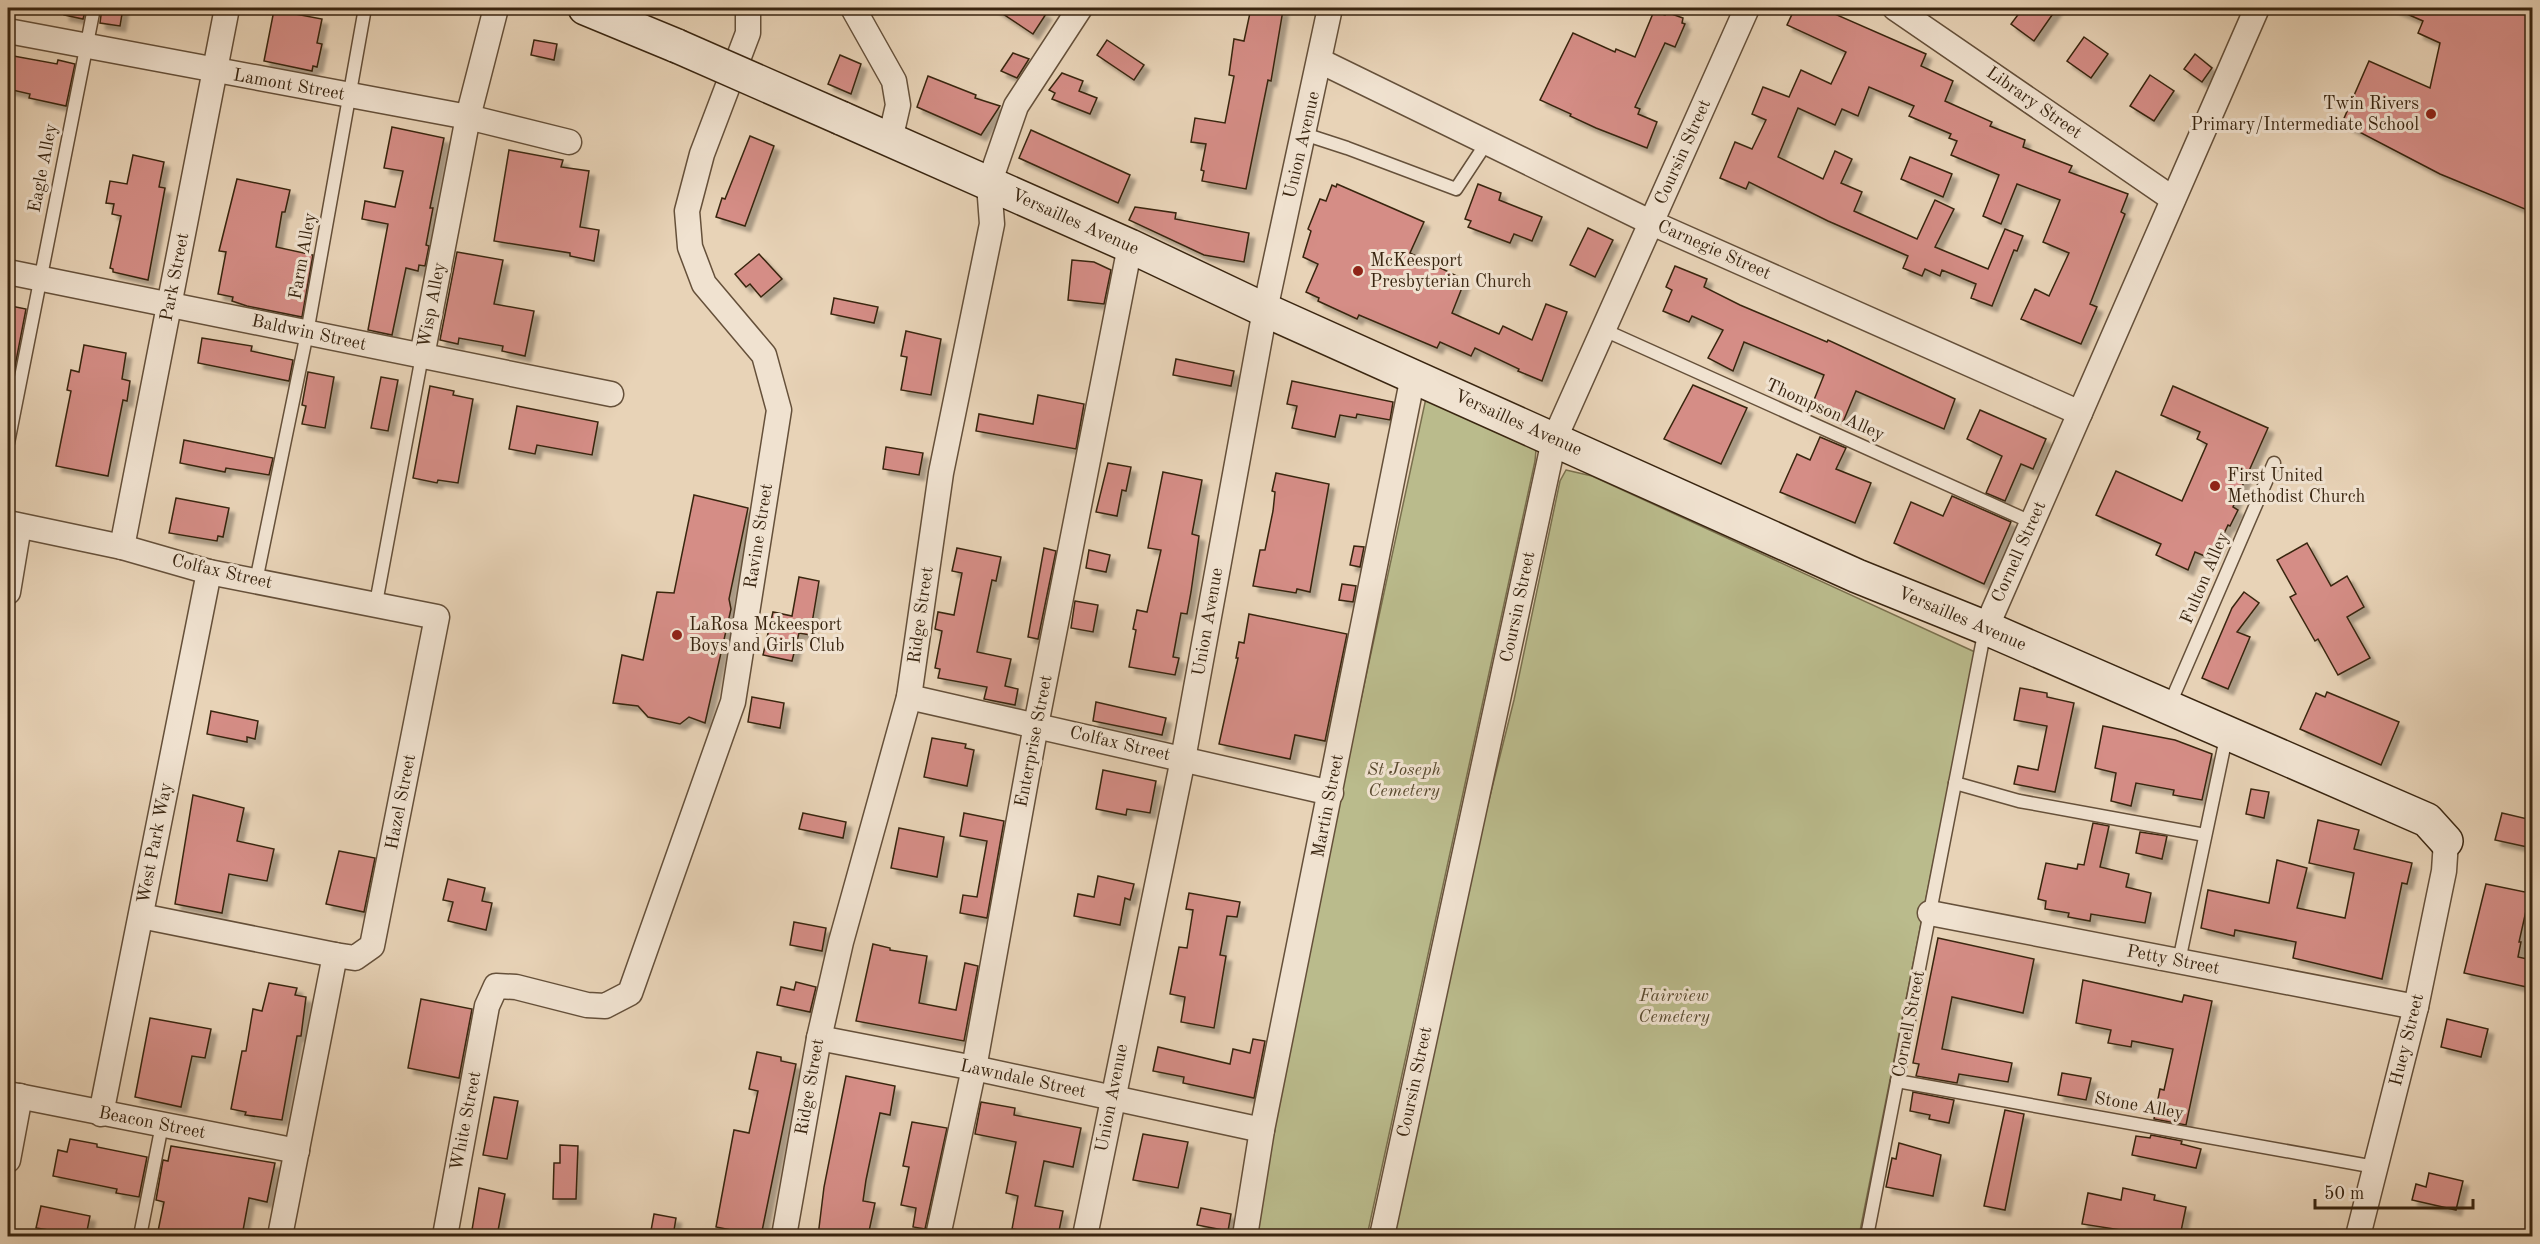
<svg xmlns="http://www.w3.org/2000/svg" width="2540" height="1244" font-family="'Old Standard TT',serif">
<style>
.green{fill:#babb8c;stroke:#7a704e;stroke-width:1.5}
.building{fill:#d58d86;stroke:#392510;stroke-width:1.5;filter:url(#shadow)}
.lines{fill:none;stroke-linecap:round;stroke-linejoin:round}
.lane-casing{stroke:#65503a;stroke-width:15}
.street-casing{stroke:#65503a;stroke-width:27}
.secondary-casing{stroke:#392510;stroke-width:36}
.lane{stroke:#f0e2d0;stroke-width:12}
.street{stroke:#f0e2d0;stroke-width:24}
.secondary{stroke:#f0e2d0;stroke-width:33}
.secondary-bridge-casing{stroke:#392510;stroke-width:36;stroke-linecap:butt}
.secondary-bridge{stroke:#f0e2d0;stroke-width:33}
.poi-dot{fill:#8f2418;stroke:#f0e2d0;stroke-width:2}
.labels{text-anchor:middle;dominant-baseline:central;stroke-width:6;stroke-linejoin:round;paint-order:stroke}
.street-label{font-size:18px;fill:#392510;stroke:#f0e2d0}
.poi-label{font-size:18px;fill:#392510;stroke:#f0e2d0;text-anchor:start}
.park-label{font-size:18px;font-style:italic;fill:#594a2f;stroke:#f0e2d0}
</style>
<defs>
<filter id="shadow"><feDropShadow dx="5.5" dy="5.5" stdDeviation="1.5" flood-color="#0004"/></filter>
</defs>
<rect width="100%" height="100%" fill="#e8d3b7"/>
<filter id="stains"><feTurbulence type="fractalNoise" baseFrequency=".00333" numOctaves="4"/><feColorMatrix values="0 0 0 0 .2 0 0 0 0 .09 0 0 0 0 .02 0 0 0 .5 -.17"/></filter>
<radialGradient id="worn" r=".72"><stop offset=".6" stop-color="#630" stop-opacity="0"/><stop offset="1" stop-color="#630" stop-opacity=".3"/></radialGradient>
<g class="green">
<polygon points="1426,398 1529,443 1536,450 1535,461 1367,1236 1251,1236 1340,797"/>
<polygon points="1566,470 1592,476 1975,652 1859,1236 1392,1236 1471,872 1514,700 1560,481"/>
</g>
<g class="building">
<polygon points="65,8 86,8 83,19 64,15"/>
<polygon points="102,8 123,8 120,26 100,23"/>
<polygon points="994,8 1036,8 1046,14 1033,34"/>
<polygon points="1251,8 1283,10 1271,81 1268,80 1246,189 1202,181 1204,171 1201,170 1206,144 1191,142 1195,118 1225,123 1234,76 1229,75 1234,39 1244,41"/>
<polygon points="1795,8 1832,8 1830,12 1926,54 1921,66 1953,81 1945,101 1992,122 1990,126 2025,140 2023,147 2072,166 2069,172 2128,194 2121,212 2125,214 2090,304 2097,307 2081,344 2021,319 2035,289 2049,296 2069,253 2043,242 2060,200 2017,184 2001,224 1983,216 1999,175 1951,155 1957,141 1949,138 1951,134 1909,116 1914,106 1869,87 1858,116 1842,109 1835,125 1798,108 1778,157 1823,179 1835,151 1852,159 1841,183 1862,192 1854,211 1917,239 1935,200 1954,209 1935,247 1988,269 2005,229 2023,236 2017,251 2014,250 1992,306 1971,298 1976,284 1942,270 1940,276 1925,269 1922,276 1903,268 1908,256 1828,221 1749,182 1746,189 1720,178 1735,142 1752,149 1766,120 1752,114 1763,87 1789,97 1801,70 1831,84 1846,52 1787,25"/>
<polygon points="2023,8 2057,8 2034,41 2011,24"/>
<polygon points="2393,8 2532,8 2532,212 2440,174 2342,123 2369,61 2430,88 2440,43 2418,33 2423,21"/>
<polygon points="274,10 322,19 317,43 322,44 317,67 313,66 312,71 264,61"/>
<polygon points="1654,11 1665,15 1666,12 1683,18 1682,23 1685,24 1675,47 1665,43 1635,107 1640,109 1638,114 1657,122 1647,148 1596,128 1570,116 1571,114 1540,100 1573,33 1615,52 1616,49 1635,57"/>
<polygon points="2084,37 2108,54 2091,78 2067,61"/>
<polygon points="534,40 557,44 554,60 531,55"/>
<polygon points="1107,40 1144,65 1134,80 1097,55"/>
<polygon points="1013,53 1029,59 1017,78 1001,71"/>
<polygon points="2195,54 2212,68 2202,82 2184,69"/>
<polygon points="8,55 57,64 58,60 75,64 66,106 29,98 30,94 8,89"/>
<polygon points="840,55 861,64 851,94 828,84"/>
<polygon points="1062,73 1083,81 1079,91 1097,98 1090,114 1052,99 1055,93 1049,90"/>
<polygon points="2150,75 2174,91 2154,121 2130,106"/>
<polygon points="928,76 976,95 975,98 1000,106 981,135 917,107"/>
<polygon points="392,127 444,138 430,208 433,208 426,245 429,246 425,266 419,265 418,271 406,268 392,335 368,330 388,224 362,219 365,201 395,207 403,171 384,168"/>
<polygon points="1031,130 1130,175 1118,203 1019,158"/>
<polygon points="750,136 774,146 745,226 716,217 722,198 725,199"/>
<polygon points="509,150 563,160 561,167 589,171 580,227 599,230 594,261 570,256 570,253 494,241"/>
<polygon points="133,155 164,162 159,187 165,188 148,280 113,272 113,269 110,268 121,216 112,214 114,204 106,203 110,181 127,184"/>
<polygon points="1910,157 1952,174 1943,197 1901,179"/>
<polygon points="237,179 290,190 285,212 282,212 276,247 313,255 302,317 247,306 232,301 233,297 218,294 226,252 219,251"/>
<polygon points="1337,184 1424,222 1410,253 1465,280 1452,313 1499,334 1503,326 1532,340 1546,304 1567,312 1542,381 1518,371 1519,369 1475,348 1471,356 1440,342 1437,348 1359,315 1357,319 1318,301 1319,298 1306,292 1318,264 1303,257 1311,231 1308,229 1320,199 1326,201 1332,185 1336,187"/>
<polygon points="1478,184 1501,193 1499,200 1542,217 1532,241 1514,234 1510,243 1468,227 1471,221 1465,219"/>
<polygon points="1135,207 1176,213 1175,219 1249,233 1244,262 1204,255 1129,220"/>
<polygon points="1588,228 1613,240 1595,277 1570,265"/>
<polygon points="457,252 503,260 494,304 534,311 525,356 502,351 503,346 459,338 458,344 440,340"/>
<polygon points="759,254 782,279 761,297 750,284 746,287 735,274"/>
<polygon points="1072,260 1094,262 1111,270 1104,304 1068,300"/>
<polygon points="1675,266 1707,279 1704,287 1740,305 1827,342 1828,340 1955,399 1944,429 1856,391 1843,422 1812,405 1824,375 1744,342 1733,371 1708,358 1723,330 1692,316 1689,322 1663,311 1672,290 1666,287"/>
<polygon points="834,298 878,307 874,323 831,314"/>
<polygon points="11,306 26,309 12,382 8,382 8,321"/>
<polygon points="906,331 941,339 931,395 901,390 907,357 901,356"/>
<polygon points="202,338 252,346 251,351 293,360 289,381 198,363"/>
<polygon points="84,345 126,353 122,379 130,381 127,401 123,400 108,476 56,466 71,391 67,390 71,370 79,372"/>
<polygon points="1176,359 1234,371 1231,386 1173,375"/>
<polygon points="308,372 334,377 325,428 302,424 306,406 302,405"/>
<polygon points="381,377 398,380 388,431 371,428"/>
<polygon points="1292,381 1393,402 1390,420 1357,414 1356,418 1340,415 1335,437 1292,428 1297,406 1287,404"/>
<polygon points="1693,385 1747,408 1721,464 1664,439"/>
<polygon points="430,386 454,391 453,395 473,399 458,483 438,480 437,483 413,478"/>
<polygon points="2173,386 2268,428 2233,507 2238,510 2230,526 2228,525 2212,559 2195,552 2188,570 2156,555 2161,544 2096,515 2116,471 2182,501 2207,444 2197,439 2200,432 2161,415"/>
<polygon points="1038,395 1084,404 1076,449 976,431 979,414 1033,424"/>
<polygon points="517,406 598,422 592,455 537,445 535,454 509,449"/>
<polygon points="1980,410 2046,439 2033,469 2021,464 2005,501 1986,493 2002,456 1967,439"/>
<polygon points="1820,437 1846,448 1836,469 1871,483 1855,523 1780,492 1797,454 1810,460"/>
<polygon points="184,440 273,458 269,475 226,468 225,472 180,463"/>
<polygon points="886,447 923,453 919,475 883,469"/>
<polygon points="1108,463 1131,467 1126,491 1122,490 1117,516 1096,512"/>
<polygon points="1163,472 1202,480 1192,534 1199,536 1191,592 1187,614 1181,613 1173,657 1179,658 1175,675 1129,667 1136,630 1133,629 1137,610 1147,612 1161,550 1148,548"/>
<polygon points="1276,473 1329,484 1310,592 1297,589 1296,593 1253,586 1260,550 1265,550 1273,511 1275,492 1272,491"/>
<polygon points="694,495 748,508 729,599 731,609 705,723 689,717 680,724 648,717 638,706 613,703 622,655 643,660 657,592 674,593"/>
<polygon points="1952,496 2011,522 1984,584 1894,543 1911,502 1943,516"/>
<polygon points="176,498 229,508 223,537 218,536 217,541 169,533"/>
<polygon points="2307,543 2331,586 2347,576 2364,607 2347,617 2370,658 2338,675 2318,639 2315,641 2290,597 2296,594 2277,560"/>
<polygon points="1354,546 1364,547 1360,567 1350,565"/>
<polygon points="957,548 1001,557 996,581 992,580 977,652 1011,659 1005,686 1018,689 1015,705 984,699 987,687 938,678 940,669 935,668 942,631 935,629 938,612 954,615 962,573 952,571"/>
<polygon points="1044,548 1056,551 1038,639 1028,637"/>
<polygon points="1089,550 1110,555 1106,572 1086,568"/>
<polygon points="799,577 819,581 810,635 799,633 792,661 763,655 773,612 792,616"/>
<polygon points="1342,584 1356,586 1353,602 1339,600"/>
<polygon points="2244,592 2259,603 2237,632 2250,637 2228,689 2202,678 2232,608"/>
<polygon points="1075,601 1098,605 1093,632 1071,628"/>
<polygon points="1249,614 1347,634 1325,741 1295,735 1290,759 1219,744 1238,658 1236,658 1239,642 1244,643"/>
<polygon points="2020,688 2047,693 2047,697 2074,703 2055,792 2014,784 2018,766 2038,770 2047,726 2014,720"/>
<polygon points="2327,692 2399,722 2381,765 2300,729 2316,693 2325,697"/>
<polygon points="752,697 784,703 780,728 748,722"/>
<polygon points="1096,702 1166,718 1162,735 1093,721"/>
<polygon points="211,711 258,721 255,739 247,737 247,742 207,734"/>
<polygon points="2103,726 2175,740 2212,754 2202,800 2173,795 2174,790 2136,783 2131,806 2111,801 2116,773 2095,768"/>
<polygon points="932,738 966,744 965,748 974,750 967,786 924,777"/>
<polygon points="1103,770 1156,781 1150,813 1127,809 1126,815 1096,809"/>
<polygon points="2251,789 2269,792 2264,818 2246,814"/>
<polygon points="193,795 244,808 237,841 274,849 267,881 229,874 222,913 175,904"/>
<polygon points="803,813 846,822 843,838 799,829"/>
<polygon points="964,813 1004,821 987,918 960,913 963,895 977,897 987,841 960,836"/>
<polygon points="2502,813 2532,820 2532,848 2495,840"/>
<polygon points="2318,820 2359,830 2354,849 2412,863 2407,884 2402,883 2382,979 2293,958 2296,942 2235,930 2234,936 2201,928 2208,890 2269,903 2277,860 2307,868 2297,908 2345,918 2354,873 2309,863"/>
<polygon points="2093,823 2109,826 2100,867 2129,874 2126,887 2151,893 2145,923 2091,914 2090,921 2068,917 2069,913 2045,909 2046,901 2038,899 2046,863 2077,869 2078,864 2084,865"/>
<polygon points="899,828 944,837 937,877 891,868"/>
<polygon points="2140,832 2167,836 2162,859 2136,853"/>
<polygon points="339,851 375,858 364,912 326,904"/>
<polygon points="1098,876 1134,884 1130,900 1125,898 1120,925 1074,916 1078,894 1094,897"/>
<polygon points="448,879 485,888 482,901 492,903 486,930 448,921 453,902 443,900"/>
<polygon points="2486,884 2530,893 2519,942 2521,942 2518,957 2532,960 2531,988 2464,973"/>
<polygon points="1189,893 1240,902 1237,917 1227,916 1220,955 1226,956 1214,1028 1181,1022 1185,997 1170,994 1179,947 1187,948 1193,910 1186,909"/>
<polygon points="794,922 826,928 822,951 790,945"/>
<polygon points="1938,938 2034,959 2023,1013 1952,997 1942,1049 2012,1063 2008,1082 1959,1074 1957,1083 1916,1076 1919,1064 1913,1063"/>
<polygon points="873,944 890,948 890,950 927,956 919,1003 956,1010 965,963 978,966 964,1041 856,1021"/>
<polygon points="2083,980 2182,1002 2184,995 2212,1001 2186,1125 2154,1119 2160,1089 2164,1090 2173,1049 2132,1041 2131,1047 2108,1043 2111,1030 2076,1023"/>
<polygon points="796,982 816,987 810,1012 777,1005 781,987 794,990"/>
<polygon points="269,983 297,988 295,995 306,997 301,1036 297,1036 282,1120 245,1115 246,1112 231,1109 242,1051 246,1051 253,1009 262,1011"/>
<polygon points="421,999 472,1009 459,1078 408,1068"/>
<polygon points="150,1018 211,1029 205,1058 192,1056 181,1107 135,1097"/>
<polygon points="2447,1019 2488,1029 2481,1057 2441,1047"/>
<polygon points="1253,1039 1265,1041 1254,1098 1183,1083 1184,1077 1153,1071 1158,1047 1230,1064 1233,1049 1250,1053"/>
<polygon points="757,1052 781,1057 781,1061 796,1064 761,1236 716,1227 734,1130 749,1133 758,1091 749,1089"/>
<polygon points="2062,1073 2091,1078 2086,1100 2058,1095"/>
<polygon points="846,1076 895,1086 890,1115 880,1113 866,1180 863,1201 875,1203 868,1236 818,1236 824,1187"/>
<polygon points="1913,1092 1954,1100 1949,1123 1929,1119 1930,1115 1910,1111"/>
<polygon points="494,1097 518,1101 507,1159 483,1155"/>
<polygon points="981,1102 1015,1108 1014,1115 1081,1128 1073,1167 1044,1161 1035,1206 1063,1211 1058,1236 1012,1229 1018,1196 1006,1193 1016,1142 975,1134"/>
<polygon points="2005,1110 2024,1114 2005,1210 1984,1206"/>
<polygon points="912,1122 947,1128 925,1229 913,1227 916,1208 901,1205 909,1167 903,1166"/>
<polygon points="1143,1134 1188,1142 1178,1188 1133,1180"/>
<polygon points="2151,1135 2182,1141 2181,1144 2201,1149 2196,1168 2132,1155 2136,1136 2150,1138"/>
<polygon points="70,1139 97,1144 97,1147 147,1157 139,1197 116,1193 117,1189 53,1176 58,1150 67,1152"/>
<polygon points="1899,1143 1941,1155 1933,1196 1886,1187 1892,1158 1896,1159"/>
<polygon points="560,1145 578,1146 576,1199 553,1199 554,1163 560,1163"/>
<polygon points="171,1146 275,1163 267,1202 249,1198 242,1236 157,1236 164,1202 156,1200 163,1160 168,1161"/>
<polygon points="2429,1173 2463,1181 2456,1210 2412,1200 2416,1184 2426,1187"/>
<polygon points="479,1188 505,1194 497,1236 471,1236"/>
<polygon points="2123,1188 2155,1195 2154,1200 2186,1207 2180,1236 2159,1236 2082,1224 2088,1193 2121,1200"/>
<polygon points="41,1206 90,1216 86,1236 36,1228"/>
<polygon points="1201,1208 1231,1214 1228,1231 1197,1225"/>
<polygon points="654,1214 676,1218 673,1236 650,1236"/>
</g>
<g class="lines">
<defs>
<g id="lane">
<polyline points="1304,134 1347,148 1456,189 1487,142"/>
<polyline points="1604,330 2031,522"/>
<polyline points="8,443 94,8"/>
<polyline points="256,581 307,333 365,8"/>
<polyline points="376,603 422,356"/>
<polyline points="2169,706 2274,463"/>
<polyline points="1955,783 2019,801 2205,835"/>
<polyline points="2179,961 2227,733"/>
<polyline points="1897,1081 2375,1167"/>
<polyline points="140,1236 162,1125"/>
<polyline points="1867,1236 1985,629"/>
</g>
<g id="street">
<polyline points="853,8 894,81 898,105 890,140"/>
<polyline points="1895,8 2173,199"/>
<polyline points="8,31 468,117 569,142"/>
<polyline points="1320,61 1652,223 2080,413"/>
<polyline points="8,272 611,394"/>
<polyline points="422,356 468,117 496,8"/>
<polyline points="8,523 122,547 209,572 437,617 372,946 355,958 335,955 280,1236"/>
<polyline points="122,547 227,8"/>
<polyline points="8,592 19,526"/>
<polyline points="1986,628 2257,8"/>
<polyline points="909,697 1331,793"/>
<polyline points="1930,913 2416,1007"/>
<polyline points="141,916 335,955"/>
<polyline points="819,1038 974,1068 1262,1130"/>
<polyline points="8,1094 297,1151"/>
<polyline points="101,1114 209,572"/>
<polyline points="8,1160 20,1096"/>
<polyline points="445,1236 487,1006 496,986 516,987 587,1005 605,1006 630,993 733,702 779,410 764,355 704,284 690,247 687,211 702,154 748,33 748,8"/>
<polyline points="784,1236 819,1038 841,942 909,697 941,473 992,224 989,184 1016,106 1080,8"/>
<polyline points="938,1236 974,1068 1036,725 1130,246"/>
<polyline points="1085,1236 1183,759 1265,310 1330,8"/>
<polyline points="1245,1236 1262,1130 1413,376"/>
<polyline points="1382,1236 1554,440 1747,8"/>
<polyline points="2358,1236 2416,1007 2444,871 2446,841"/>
</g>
<g id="secondary">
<polyline points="585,8 677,46"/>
<polyline points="841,118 1130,246 1265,310 1857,576 1986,628 2427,820 2446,841"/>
</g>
</defs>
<use href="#lane" class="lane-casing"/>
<use href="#street" class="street-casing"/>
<use href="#secondary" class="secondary-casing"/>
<use href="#lane" class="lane"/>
<use href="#street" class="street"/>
<use href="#secondary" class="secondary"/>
<defs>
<polyline id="secondary-bridge" points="677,46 841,118"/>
</defs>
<use href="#secondary-bridge" class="secondary-bridge-casing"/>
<use href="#secondary-bridge" class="secondary-bridge"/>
</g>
<g class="poi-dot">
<circle cx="2431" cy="114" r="6"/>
<circle cx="1358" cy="271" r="6"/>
<circle cx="2215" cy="486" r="6"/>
<circle cx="677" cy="635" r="6"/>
</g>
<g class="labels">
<g class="street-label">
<text transform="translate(289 85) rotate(10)">Lamont Street</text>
<text transform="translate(2034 103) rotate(35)">Library Street</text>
<text transform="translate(1302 145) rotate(-77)">Union Avenue</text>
<text transform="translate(1683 152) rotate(-66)">Coursin Street</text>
<text transform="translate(43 168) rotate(-79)">Eagle Alley</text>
<text transform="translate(1075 222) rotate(24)">Versailles Avenue</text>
<text transform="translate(1714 250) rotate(24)">Carnegie Street</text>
<text transform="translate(303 256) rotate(-80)">Farm Alley</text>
<text transform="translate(175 277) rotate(-79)">Park Street</text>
<text transform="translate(432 305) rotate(-79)">Wisp Alley</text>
<text transform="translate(309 333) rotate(12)">Baldwin Street</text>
<text transform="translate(1825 410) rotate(24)">Thompson Alley</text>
<text transform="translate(1518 423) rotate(24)">Versailles Avenue</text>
<text transform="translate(759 536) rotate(-81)">Ravine Street</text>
<text transform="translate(2019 552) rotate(-66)">Cornell Street</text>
<text transform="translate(222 572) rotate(13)">Colfax Street</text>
<text transform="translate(2205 578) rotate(-67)">Fulton Alley</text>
<text transform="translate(1518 607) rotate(-78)">Coursin Street</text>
<text transform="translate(921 615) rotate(-82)">Ridge Street</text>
<text transform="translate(1962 619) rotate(23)">Versailles Avenue</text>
<text transform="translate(1208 622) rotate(-80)">Union Avenue</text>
<text transform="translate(1034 741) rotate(-79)">Enterprise Street</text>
<text transform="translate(1120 744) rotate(13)">Colfax Street</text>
<text transform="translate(401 802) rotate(-79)">Hazel Street</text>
<text transform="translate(1328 806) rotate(-79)">Martin Street</text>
<text transform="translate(155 843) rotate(-79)">West Park Way</text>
<text transform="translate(2173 960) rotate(11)">Petty Street</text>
<text transform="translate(1909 1024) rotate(-79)">Cornell Street</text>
<text transform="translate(2407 1040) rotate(-76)">Huey Street</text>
<text transform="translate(1023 1079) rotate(12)">Lawndale Street</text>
<text transform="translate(1415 1082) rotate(-78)">Coursin Street</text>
<text transform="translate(810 1087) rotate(-80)">Ridge Street</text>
<text transform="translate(1112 1098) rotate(-79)">Union Avenue</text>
<text transform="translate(2139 1106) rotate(10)">Stone Alley</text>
<text transform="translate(466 1121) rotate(-79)">White Street</text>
<text transform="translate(152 1123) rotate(11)">Beacon Street</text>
</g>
<g class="poi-label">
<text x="2419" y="104" text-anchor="end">Twin Rivers<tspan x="2419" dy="21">Primary/Intermediate School</tspan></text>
<text x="1370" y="261">McKeesport<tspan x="1370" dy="21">Presbyterian Church</tspan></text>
<text x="2227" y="476">First United<tspan x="2227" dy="21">Methodist Church</tspan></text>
<text x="689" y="625">LaRosa Mckeesport<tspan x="689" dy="21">Boys and Girls Club</tspan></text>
</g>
<g class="park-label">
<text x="1404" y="770">St Joseph<tspan x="1404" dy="21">Cemetery</tspan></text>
<text x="1674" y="996">Fairview<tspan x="1674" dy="21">Cemetery</tspan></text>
</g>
</g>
<rect width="2540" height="1244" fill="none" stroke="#e8d3b7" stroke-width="30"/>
<rect x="9" y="9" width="2522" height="1226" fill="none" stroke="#392510" stroke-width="3"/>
<rect x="15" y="15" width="2510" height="1214" fill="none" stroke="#392510" stroke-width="1.5"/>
<path d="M2315 1199v9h158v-9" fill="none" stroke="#392510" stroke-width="3"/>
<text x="2324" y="1199" font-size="18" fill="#392510" stroke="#f0e2d0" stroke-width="4.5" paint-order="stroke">50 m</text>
<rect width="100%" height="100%" filter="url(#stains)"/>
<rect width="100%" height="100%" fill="url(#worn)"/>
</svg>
